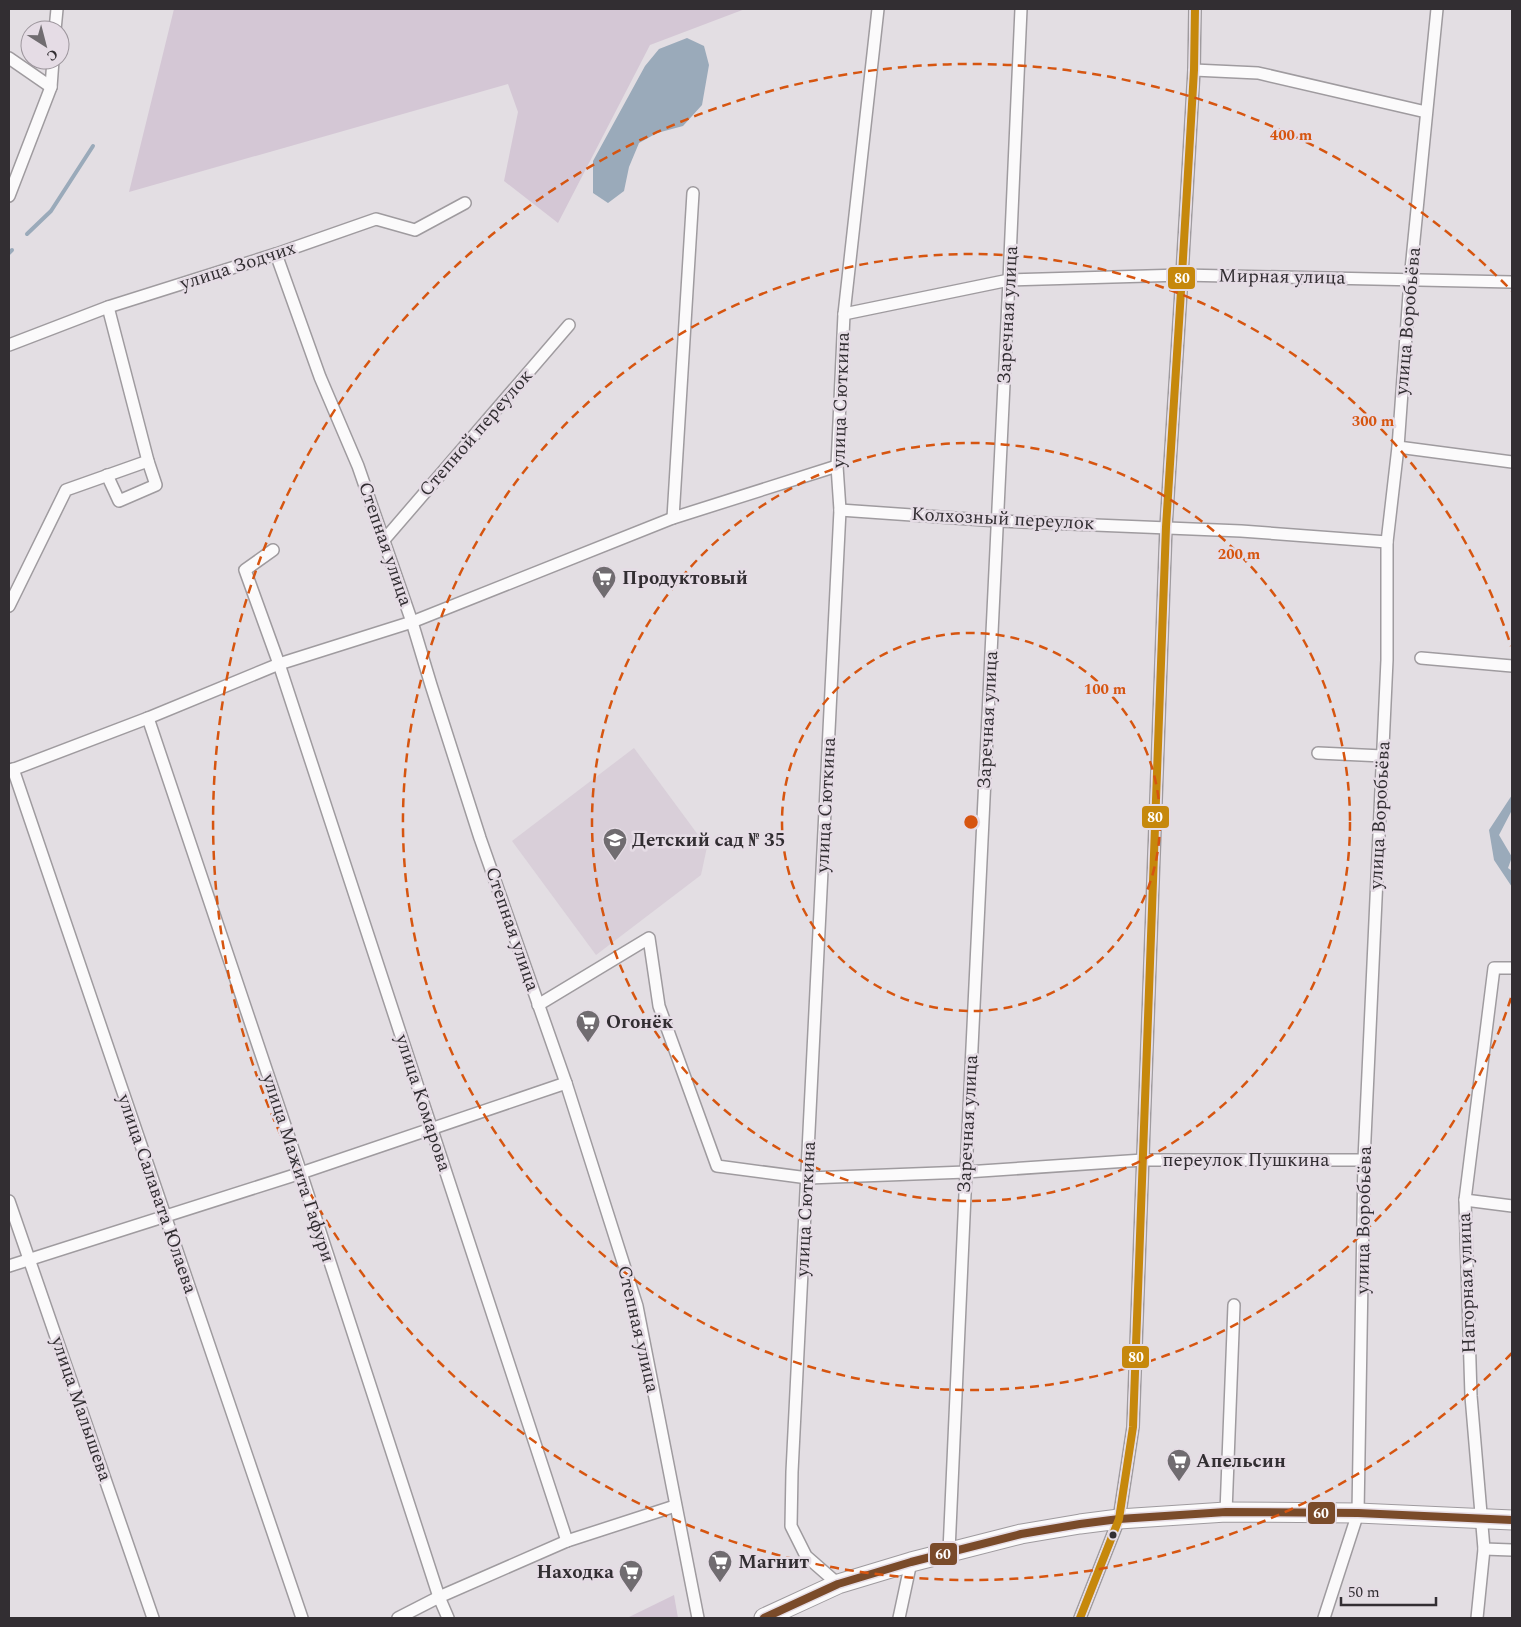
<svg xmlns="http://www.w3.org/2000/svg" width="1521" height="1627" font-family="Spectral,serif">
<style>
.built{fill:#d9cfd9}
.green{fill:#d4c7d5}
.water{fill:#9aaaba}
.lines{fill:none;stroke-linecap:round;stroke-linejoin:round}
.stream{stroke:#9aaaba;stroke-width:4}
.street-casing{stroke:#9f9b9f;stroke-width:14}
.primary-casing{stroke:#9f9b9f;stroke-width:21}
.street{stroke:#fbfafb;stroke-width:11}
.primary{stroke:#fbfafb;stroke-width:19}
.bus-1-casing{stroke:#e5dce5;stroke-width:11}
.bus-2-casing{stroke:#e5dce5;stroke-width:11}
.bus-1{stroke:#7a4b2a;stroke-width:8}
.bus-2{stroke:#c6880c;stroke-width:8}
.ring{fill:none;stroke:#d65510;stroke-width:2.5;stroke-dasharray:9 6}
.bus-dot{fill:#322e32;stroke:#e5dce5;stroke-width:2}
.labels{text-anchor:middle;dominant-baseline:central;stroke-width:5;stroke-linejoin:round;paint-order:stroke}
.street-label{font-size:19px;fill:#322e32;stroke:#e5dce5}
.poi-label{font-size:19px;font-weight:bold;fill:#322e32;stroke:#e5dce5;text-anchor:start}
.centre{fill:#d65510;stroke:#e5dce5;stroke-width:2.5}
.ring-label{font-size:15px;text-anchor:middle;font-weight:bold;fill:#d65510;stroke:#e5dce5;stroke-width:5;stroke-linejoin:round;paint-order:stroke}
.line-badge{stroke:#e5dce5;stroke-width:2}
.badge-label{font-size:14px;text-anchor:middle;font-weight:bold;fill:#fff}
</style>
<rect width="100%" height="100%" fill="#e3dee3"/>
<polygon class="built" points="634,748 707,847 701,875 596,955 512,841"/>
<g class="green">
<polygon points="174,9 745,9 650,45 558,223 504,181 518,112 508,84 129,192"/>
<polygon points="674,1595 678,1618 627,1618"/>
</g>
<g class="water">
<polygon points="687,38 704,46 709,65 702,105 683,126 657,133 639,143 629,167 624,191 608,203 593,193 593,161 645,66 659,49"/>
<polygon points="1512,795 1512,810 1499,835 1512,857 1508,868 1512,871 1512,887 1494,860 1489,830"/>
</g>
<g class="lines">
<g class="stream">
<polyline points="27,234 51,211 93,146"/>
<polyline points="9,253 12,250"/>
</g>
<defs>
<g id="street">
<polyline points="55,30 57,9"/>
<polyline points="9,58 51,87"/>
<polyline points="1194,70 1258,73 1426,112"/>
<polyline points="9,196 51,87 53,60"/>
<polyline points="276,254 320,377 358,466 412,622 431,685 480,838 566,1083 637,1306 698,1618"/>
<polyline points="844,314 1009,280 1182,275 1512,282"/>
<polyline points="9,345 108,307 276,254 376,219 415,230 465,203"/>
<polyline points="1398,447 1512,462"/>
<polyline points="107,475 119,501 156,485 148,461 108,307"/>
<polyline points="840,510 998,521 1241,531 1387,542"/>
<polyline points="673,518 693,193"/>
<polyline points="384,540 569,325"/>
<polyline points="273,550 245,570 279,664 567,1541"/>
<polyline points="9,606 66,490 148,461"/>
<polyline points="1421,658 1512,666"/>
<polyline points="148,718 301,1173 439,1597 448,1618"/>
<polyline points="1318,753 1383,756"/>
<polyline points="13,769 302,1618"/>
<polyline points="9,771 148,718 279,664 412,622 673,518 837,466"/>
<polyline points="538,1005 649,938 659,1006 717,1166 808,1178 966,1172 1143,1160 1364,1160"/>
<polyline points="1465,1200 1512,1206"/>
<polyline points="9,1201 153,1618"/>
<polyline points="9,1266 301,1173 566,1083"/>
<polyline points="1226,1512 1234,1305"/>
<polyline points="1484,1549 1512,1550"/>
<polyline points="949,1551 966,1172 1009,280 1021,9"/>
<polyline points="838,1584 806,1556 791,1526 792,1472 840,510 837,466 844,314 878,9"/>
<polyline points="398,1618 439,1597 567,1541 675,1506"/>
<polyline points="899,1618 911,1562"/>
<polyline points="1080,1618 1119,1519 1133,1427 1166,527 1182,275 1194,70 1195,9"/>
<polyline points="1324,1618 1358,1513 1364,1160 1387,660 1387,542 1398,447 1410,280 1437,9"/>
<polyline points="1477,1618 1484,1549 1471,1396 1465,1200 1494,968 1512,968"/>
</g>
<polyline id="primary" points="764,1618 838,1584 911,1562 1021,1534 1080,1524 1119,1519 1226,1512 1358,1513 1512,1520"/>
</defs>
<use href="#street" class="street-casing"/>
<use href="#primary" class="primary-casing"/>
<use href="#street" class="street"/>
<use href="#primary" class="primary"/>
<defs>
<polyline id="bus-1" points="764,1618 838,1584 911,1562 1021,1534 1080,1524 1119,1519 1226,1512 1358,1513 1512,1520"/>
<polyline id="bus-2" points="1080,1618 1119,1519 1133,1427 1166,527 1182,275 1194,70 1195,9"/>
</defs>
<use href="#bus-1" class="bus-1-casing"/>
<use href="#bus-2" class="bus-2-casing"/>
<use href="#bus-1" class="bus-1"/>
<use href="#bus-2" class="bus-2"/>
</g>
<g class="ring">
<circle cx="971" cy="822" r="189"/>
<circle cx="971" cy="822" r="379"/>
<path d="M1511 998A568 568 0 1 1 1511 646"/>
<path d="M1512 1353A758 758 0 1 1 1512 291"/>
</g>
<defs>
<symbol id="supermarket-pin" viewBox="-11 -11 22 30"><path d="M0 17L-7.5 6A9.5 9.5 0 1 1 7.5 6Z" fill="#706c70" stroke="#e5dce5"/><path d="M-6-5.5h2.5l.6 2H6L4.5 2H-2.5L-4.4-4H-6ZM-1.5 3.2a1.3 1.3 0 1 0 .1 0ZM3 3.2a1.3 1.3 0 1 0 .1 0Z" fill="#fff"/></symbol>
<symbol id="school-pin" viewBox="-11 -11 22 30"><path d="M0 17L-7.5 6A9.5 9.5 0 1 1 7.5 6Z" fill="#706c70" stroke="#e5dce5"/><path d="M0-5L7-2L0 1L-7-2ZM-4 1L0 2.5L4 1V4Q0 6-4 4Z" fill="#fff"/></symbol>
</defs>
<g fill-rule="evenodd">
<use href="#supermarket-pin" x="590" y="564" width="28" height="38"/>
<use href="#school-pin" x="601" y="826" width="28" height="38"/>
<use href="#supermarket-pin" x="574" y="1008" width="28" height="38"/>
<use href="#supermarket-pin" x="1165" y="1447" width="28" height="38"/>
<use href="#supermarket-pin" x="706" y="1548" width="28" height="38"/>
<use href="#supermarket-pin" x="617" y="1558" width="28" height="38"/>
</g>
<circle class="bus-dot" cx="1113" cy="1535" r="4.5"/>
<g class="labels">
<g class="street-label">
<text transform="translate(238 266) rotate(-18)">улица Зодчих</text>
<text transform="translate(1282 277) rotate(1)">Мирная улица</text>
<text transform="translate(1008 315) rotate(-87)">Заречная улица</text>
<text transform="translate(1408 321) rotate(-85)">улица Воробьёва</text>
<text transform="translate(841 400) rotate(-88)">улица Сюткина</text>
<text transform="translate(476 433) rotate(-49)">Степной переулок</text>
<text transform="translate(1003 519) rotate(3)">Колхозный переулок</text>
<text transform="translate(385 544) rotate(71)">Степная улица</text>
<text transform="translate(988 720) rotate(-87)">Заречная улица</text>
<text transform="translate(826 805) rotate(-87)">улица Сюткина</text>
<text transform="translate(1380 815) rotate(-87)">улица Воробьёва</text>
<text transform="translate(512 929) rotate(71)">Степная улица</text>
<text transform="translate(423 1103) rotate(72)">улица Комарова</text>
<text transform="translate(968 1124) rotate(-87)">Заречная улица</text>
<text x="1246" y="1160">переулок Пушкина</text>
<text transform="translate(298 1168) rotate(72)">улица Мажита Гафури</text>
<text transform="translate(157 1194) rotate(71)">улица Салавата Юлаева</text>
<text transform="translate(806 1209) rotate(-87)">улица Сюткина</text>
<text transform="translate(1364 1220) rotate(-89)">улица Воробьёва</text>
<text transform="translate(1467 1283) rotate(-92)">Нагорная улица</text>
<text transform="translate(638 1329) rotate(77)">Степная улица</text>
<text transform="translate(81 1409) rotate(71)">улица Малышева</text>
</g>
<g class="poi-label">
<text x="622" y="578">Продуктовый</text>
<text x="632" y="840">Детский сад № 35</text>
<text x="606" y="1022">Огонёк</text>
<text x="1196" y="1461">Апельсин</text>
<text x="738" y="1562">Магнит</text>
<text x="614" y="1572" text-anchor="end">Находка</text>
</g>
</g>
<circle cx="971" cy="822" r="8" class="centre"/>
<g class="ring-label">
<text x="1291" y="140">400 m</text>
<text x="1373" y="426">300 m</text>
<text x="1239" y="559">200 m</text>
<text x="1105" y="694">100 m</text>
</g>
<g class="line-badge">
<rect x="1167" y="266" width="29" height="24" rx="5" fill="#c6880c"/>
<rect x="1141" y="805" width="29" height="24" rx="5" fill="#c6880c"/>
<rect x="1121" y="1345" width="29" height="24" rx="5" fill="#c6880c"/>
<rect x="1307" y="1501" width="29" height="24" rx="5" fill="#7a4b2a"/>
<rect x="929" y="1542" width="29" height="24" rx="5" fill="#7a4b2a"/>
</g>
<g class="badge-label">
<text x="1182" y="283">80</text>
<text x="1155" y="822">80</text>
<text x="1136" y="1362">80</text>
<text x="1321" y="1518">60</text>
<text x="943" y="1559">60</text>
</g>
<rect width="1521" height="1627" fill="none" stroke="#322e32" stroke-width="20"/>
<g transform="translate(45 45) rotate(144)"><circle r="24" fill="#e5dce5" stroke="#9d969d"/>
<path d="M0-4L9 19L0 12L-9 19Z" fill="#706c70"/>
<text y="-8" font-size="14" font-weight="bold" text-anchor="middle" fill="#322e32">С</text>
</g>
<path d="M1341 1597v8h95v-8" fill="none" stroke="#322e32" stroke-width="2.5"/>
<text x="1348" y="1597" font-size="15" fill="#322e32" stroke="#e5dce5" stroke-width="4" paint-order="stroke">50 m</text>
</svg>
